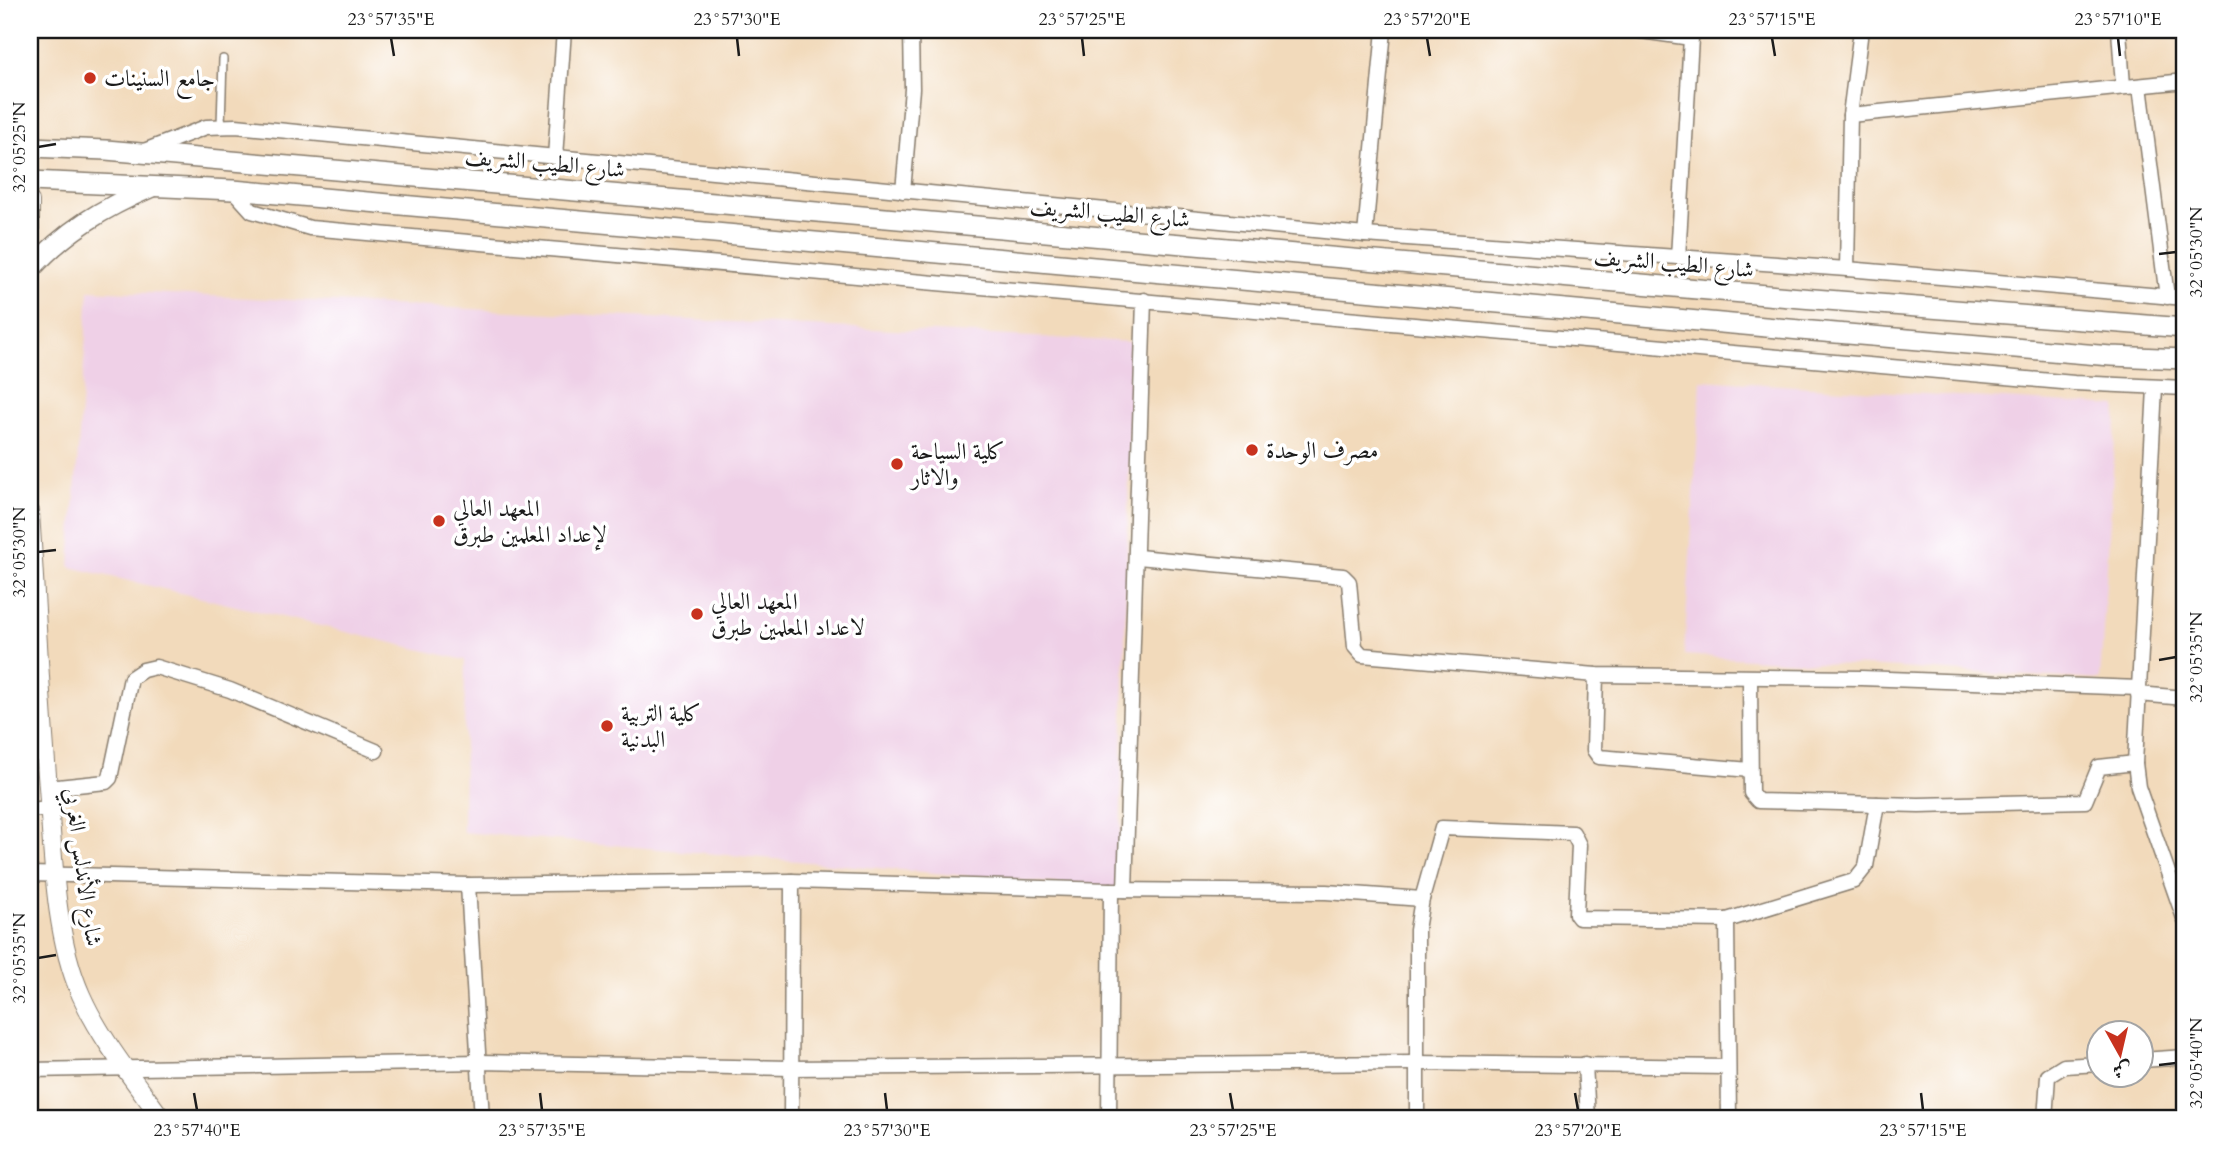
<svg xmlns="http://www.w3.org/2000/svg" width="2215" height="1149" font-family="Cardo,Amiri,serif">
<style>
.built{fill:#efd0e7}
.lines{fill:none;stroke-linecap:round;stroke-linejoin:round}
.service-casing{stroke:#877b6c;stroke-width:10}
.minor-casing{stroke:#877b6c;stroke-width:17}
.tertiary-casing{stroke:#877b6c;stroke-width:20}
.secondary-casing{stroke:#877b6c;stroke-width:22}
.service{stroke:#fff;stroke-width:7}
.minor{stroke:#fff;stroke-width:14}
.tertiary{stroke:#fff;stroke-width:18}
.secondary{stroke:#fff;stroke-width:19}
.ticks{fill:none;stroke:#1c1c1c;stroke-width:2.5}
.poi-dot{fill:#c8321e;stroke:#fff;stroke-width:2.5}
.labels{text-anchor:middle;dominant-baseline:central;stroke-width:7;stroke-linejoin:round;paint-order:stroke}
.poi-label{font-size:23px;fill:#1c1c1c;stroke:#fff;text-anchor:start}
.street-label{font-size:23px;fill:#1c1c1c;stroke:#fff}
.neatline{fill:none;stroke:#1c1c1c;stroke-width:2.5}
.ticks-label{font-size:18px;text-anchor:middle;fill:#1c1c1c}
</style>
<rect width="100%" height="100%" fill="#fff"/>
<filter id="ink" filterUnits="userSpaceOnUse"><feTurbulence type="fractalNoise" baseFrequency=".0143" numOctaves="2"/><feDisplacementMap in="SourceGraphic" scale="14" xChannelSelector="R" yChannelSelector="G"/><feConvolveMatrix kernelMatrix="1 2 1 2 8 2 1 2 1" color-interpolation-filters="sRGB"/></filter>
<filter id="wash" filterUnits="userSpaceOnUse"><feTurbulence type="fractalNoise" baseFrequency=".00686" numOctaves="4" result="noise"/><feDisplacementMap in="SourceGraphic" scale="28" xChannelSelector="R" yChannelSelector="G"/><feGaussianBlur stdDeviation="1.57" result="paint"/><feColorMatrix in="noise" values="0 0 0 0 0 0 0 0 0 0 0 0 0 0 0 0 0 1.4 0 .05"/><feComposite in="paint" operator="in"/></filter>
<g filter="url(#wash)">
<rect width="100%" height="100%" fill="#f2dabb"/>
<g class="built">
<polygon points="89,290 1132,342 1119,889 463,832 465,660 70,567"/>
<polygon points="1701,380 2117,406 2100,680 1684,655"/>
</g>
</g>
<g filter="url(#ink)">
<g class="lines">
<defs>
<polyline id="service" points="221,125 223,59"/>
<g id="minor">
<polyline points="1634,30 1691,38 1691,30"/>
<polyline points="2119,30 2123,86"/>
<polyline points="2140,86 2167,297"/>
<polyline points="1850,115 2185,81"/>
<polyline points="144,151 206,127 236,126 1365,235 1847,269 2185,298"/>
<polyline points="555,157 564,30"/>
<polyline points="233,190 252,211 310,228 2074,383 2185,388"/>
<polyline points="903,191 912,89 911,30"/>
<polyline points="1365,235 1384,30"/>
<polyline points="1678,257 1691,38"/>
<polyline points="1847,269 1850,115 1861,30"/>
<polyline points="2155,388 2135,763 2138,787 2185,921"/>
<polyline points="1138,557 1343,576 1349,582 1355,647 1362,655 1596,675 1861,678 2139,688"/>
<polyline points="1596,675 1594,750 1599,757 1750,770"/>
<polyline points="1750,678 1751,793 1758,801 1919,805 2085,801 2099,767 2135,763"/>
<polyline points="2138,694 2185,698"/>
<polyline points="48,788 106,782 110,778 131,678 143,670 156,667 230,690 376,751"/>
<polyline points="30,810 49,808"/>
<polyline points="30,874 468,885 792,881 1111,890 1326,892 1422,899 1417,930 1417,1119"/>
<polyline points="468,885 482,1119"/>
<polyline points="1125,890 1144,300"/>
<polyline points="1422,899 1442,828 1573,833 1579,845 1576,914 1579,918 1727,920"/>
<polyline points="2142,1060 2185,1057"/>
<polyline points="1585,1064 1588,1119"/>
<polyline points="30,1070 480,1062 790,1068 1416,1063 1727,1067"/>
<polyline points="791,1119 792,881"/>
<polyline points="1109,1119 1111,890"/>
<polyline points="1729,1119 1727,920 1854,881 1866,866 1877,804"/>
<polyline points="2045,1119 2048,1076 2064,1066 2100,1064"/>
</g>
<g id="tertiary">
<polyline points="30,201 30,271"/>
<path d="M30,512C36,604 40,695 48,787C53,852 54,935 81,995C101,1040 134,1080 162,1119"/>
</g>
<g id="secondary">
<polyline points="30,147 106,150 1801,298 2185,328"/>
<polyline points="30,181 233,190 1800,330 2111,356 2185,359"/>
<path d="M30,270C65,231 103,208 152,187"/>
</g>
</defs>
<use href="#service" class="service-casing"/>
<use href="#minor" class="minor-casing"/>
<use href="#tertiary" class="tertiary-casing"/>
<use href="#secondary" class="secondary-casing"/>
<use href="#service" class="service"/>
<use href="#minor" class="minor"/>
<use href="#tertiary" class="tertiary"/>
<use href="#secondary" class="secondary"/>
</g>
</g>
<path class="ticks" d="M391,38L394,56M737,38L739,56M1082,38L1084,56M1427,38L1430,56M1772,38L1775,56M2118,38L2120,56M38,147L56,144M2159,254L2176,252M38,552L56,550M2159,660L2176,657M38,958L56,955M2159,1065L2176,1063M194,1093L197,1110M540,1093L542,1110M885,1093L887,1110M1230,1093L1233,1110M1575,1093L1578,1110M1921,1093L1923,1110"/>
<g class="poi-dot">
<circle cx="90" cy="78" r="7"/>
<circle cx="1252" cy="450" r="7"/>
<circle cx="897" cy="464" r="7"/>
<circle cx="439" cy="521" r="7"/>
<circle cx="697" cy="614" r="7"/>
<circle cx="607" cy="726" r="7"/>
</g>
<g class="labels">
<g class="poi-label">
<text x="104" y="78">جامع السنينات</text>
<text x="1266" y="450">مصرف الوحدة</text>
<text x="911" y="451">كلية السياحة<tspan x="911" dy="26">والاثار</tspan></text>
<text x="453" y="508">المعهد العالي<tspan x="453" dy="26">لإعداد المعلمين طبرق</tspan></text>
<text x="711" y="601">المعهد العالي<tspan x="711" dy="26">لاعداد المعلمين طبرق</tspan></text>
<text x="621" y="713">كلية التربية<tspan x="621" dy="26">البدنية</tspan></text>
</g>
<g class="street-label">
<text transform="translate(545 163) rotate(5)">شارع الطيب الشريف</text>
<text transform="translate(1110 213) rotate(5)">شارع الطيب الشريف</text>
<text transform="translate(1674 263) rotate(5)">شارع الطيب الشريف</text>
<text transform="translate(83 867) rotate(82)">شارع الأندلس الغربي</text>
</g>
</g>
<rect width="2215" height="1149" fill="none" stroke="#fff" stroke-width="77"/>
<g transform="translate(2120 1054) rotate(172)"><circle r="33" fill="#ffffff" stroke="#a4a4a4" stroke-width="2"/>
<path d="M0-5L12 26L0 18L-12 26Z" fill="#c8321e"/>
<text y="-10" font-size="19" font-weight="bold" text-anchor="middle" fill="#1c1c1c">ش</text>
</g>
<rect x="38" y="38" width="2138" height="1072" class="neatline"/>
<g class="ticks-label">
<text x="391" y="25">23°57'35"E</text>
<text x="737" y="25">23°57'30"E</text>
<text x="1082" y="25">23°57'25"E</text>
<text x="1427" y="25">23°57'20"E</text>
<text x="1772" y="25">23°57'15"E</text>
<text x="2118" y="25">23°57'10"E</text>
<text transform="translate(19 147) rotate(-90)" y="6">32°05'25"N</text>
<text transform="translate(2196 252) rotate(-90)" y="6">32°05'30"N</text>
<text transform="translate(19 552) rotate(-90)" y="6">32°05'30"N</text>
<text transform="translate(2196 657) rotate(-90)" y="6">32°05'35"N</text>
<text transform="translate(19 958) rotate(-90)" y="6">32°05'35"N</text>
<text transform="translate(2196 1063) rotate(-90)" y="6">32°05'40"N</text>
<text x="197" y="1136">23°57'40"E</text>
<text x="542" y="1136">23°57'35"E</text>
<text x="887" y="1136">23°57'30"E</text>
<text x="1233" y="1136">23°57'25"E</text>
<text x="1578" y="1136">23°57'20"E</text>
<text x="1923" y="1136">23°57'15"E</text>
</g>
</svg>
